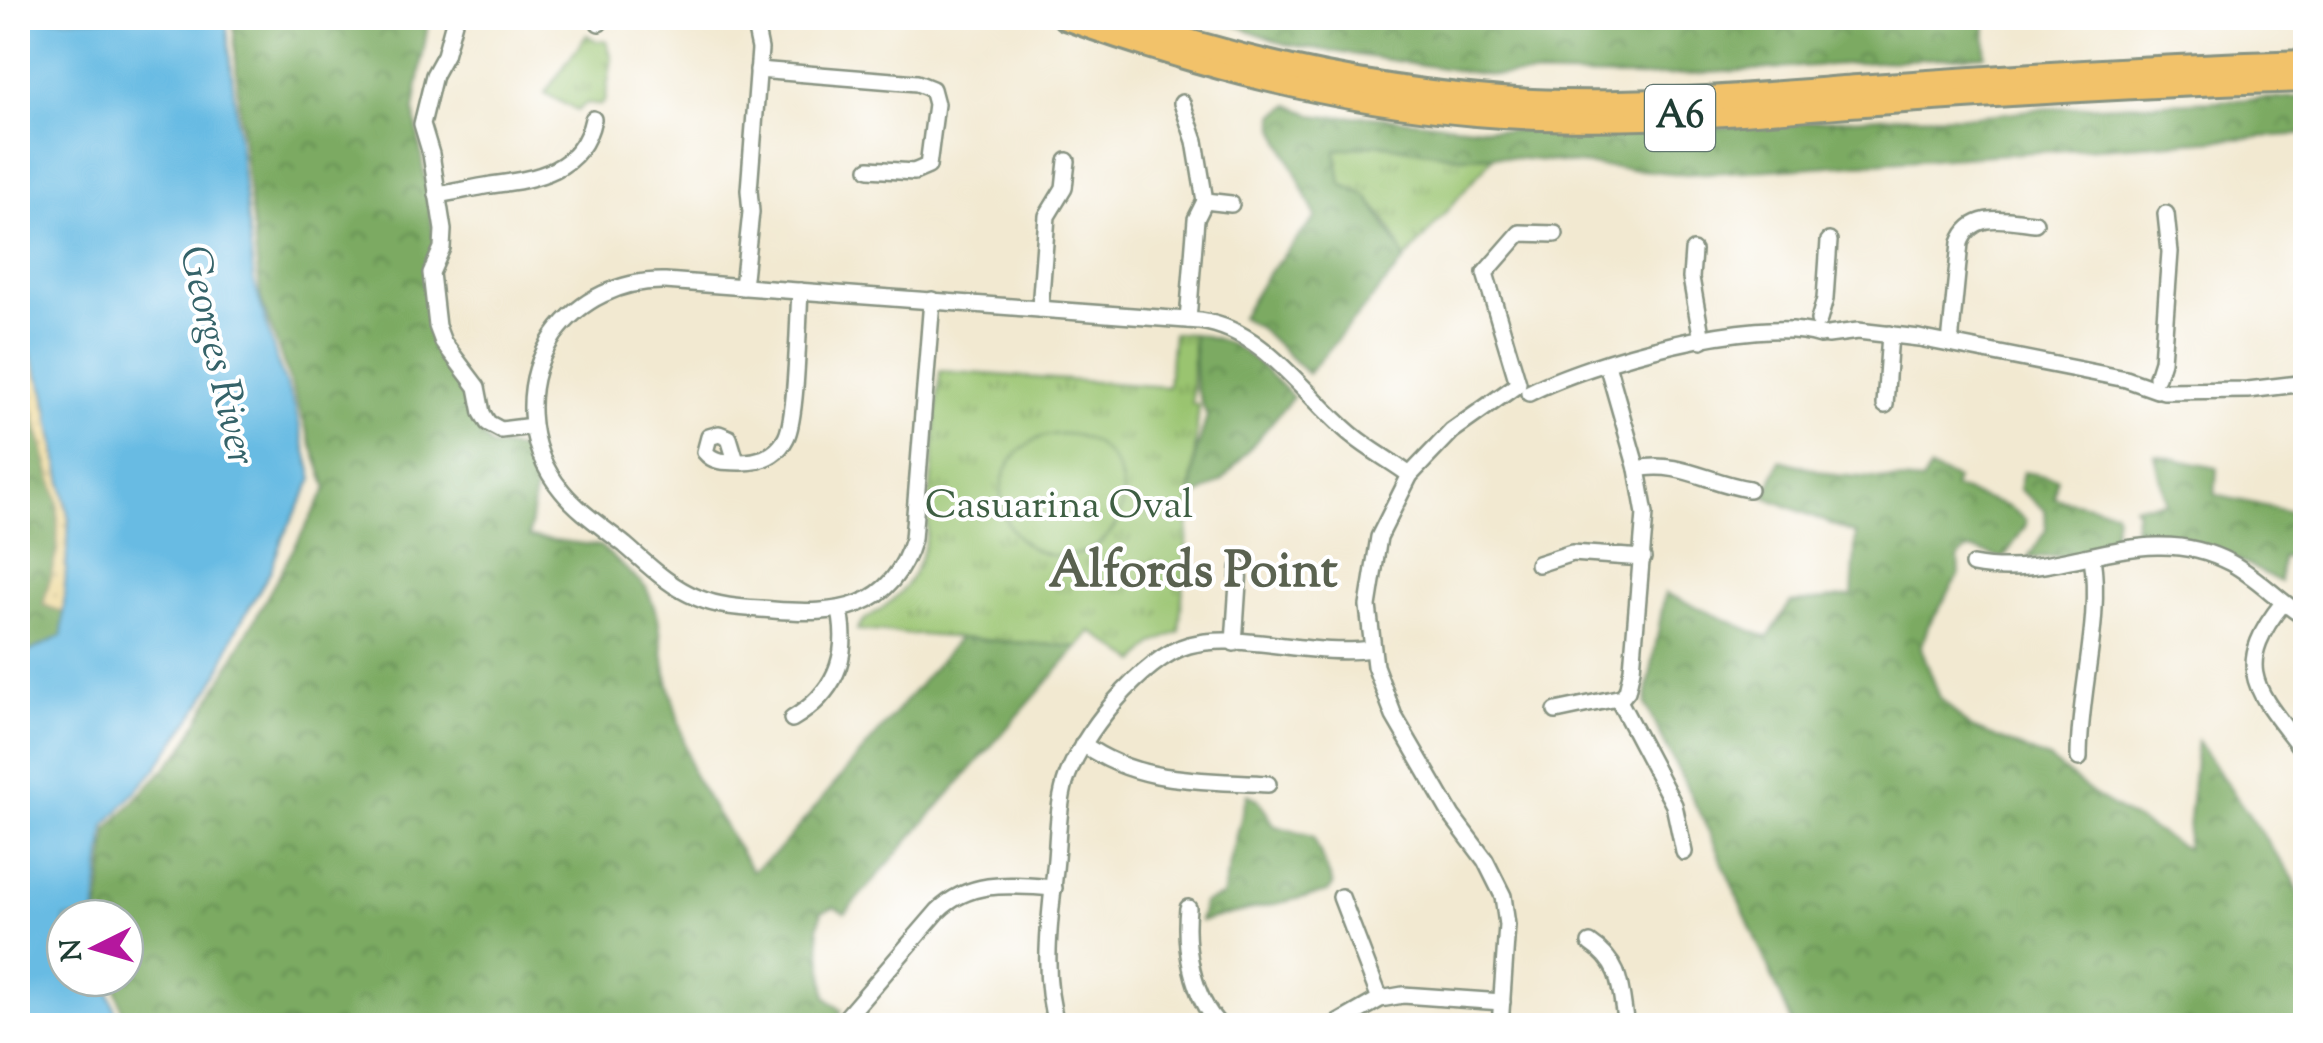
<svg xmlns="http://www.w3.org/2000/svg" width="2323" height="1043" font-family="'Sorts Mill Goudy',serif">
<style>
.grass{fill:url(#grass-tufts);stroke:#5c8052;stroke-width:2.5}
.forest{fill:url(#forest-crowns);stroke:#4d744b;stroke-width:2.5}
.sand{fill:url(#sand-dots);stroke:#868c69;stroke-width:2.5}
.garden{fill:#9ac470;stroke:#5c8052;stroke-width:2.5}
.water{fill:#67bbe3;stroke:#437c8c;stroke-width:2.5}
.lines{fill:none;stroke-linecap:round;stroke-linejoin:round}
.minor-casing{stroke:#889382;stroke-width:20}
.highway-casing{stroke:#889382;stroke-width:28}
.minor{stroke:#fff;stroke-width:15}
.highway{stroke:#f2c26a;stroke-width:22}
.labels{text-anchor:middle;dominant-baseline:central;stroke-width:8;stroke-linejoin:round;paint-order:stroke}
.shield{fill:#fff;stroke:#627771;stroke-width:2.5}
.shield-label{font-size:38px;font-weight:bold;fill:#1f3d34}
.park-label{font-size:40px;fill:#3e5f43;stroke:#fff}
.water-label{font-size:42px;font-style:italic;fill:#356369;stroke:#fff}
.district-label{font-size:50px;font-weight:bold;fill:#5a6250;stroke:#fff}
</style>
<defs>
<pattern id="grass-tufts" width="24" height="20" patternUnits="userSpaceOnUse" patternTransform="scale(2.5)"><rect width="24" height="20" fill="#9ac470"/><path d="M3 7l-1-3M5 7V3M7 7l1-3M15 17l-1-3M17 17v-4M19 17l1-3" fill="none" stroke="#7da05d"/></pattern>
<pattern id="forest-crowns" width="20" height="18" patternUnits="userSpaceOnUse" patternTransform="scale(2.5)"><rect width="20" height="18" fill="#7baa62"/><path d="M2 6a3 3 0 1 1 6 0M12 15a3 3 0 1 1 6 0" fill="none" stroke="#648c52"/></pattern>
<pattern id="sand-dots" width="8" height="8" patternUnits="userSpaceOnUse" patternTransform="scale(2.5)"><rect width="8" height="8" fill="#eeda9e"/><path d="M2 2h.1M6 6h.1" fill="none" stroke="#ccbc89" stroke-width="1.8" stroke-linecap="round"/></pattern>
</defs>
<rect width="100%" height="100%" fill="#fff"/>
<filter id="ink" filterUnits="userSpaceOnUse"><feTurbulence type="fractalNoise" baseFrequency=".01" numOctaves="2"/><feDisplacementMap in="SourceGraphic" scale="20" xChannelSelector="R" yChannelSelector="G"/><feConvolveMatrix kernelMatrix="1 2 1 2 8 2 1 2 1" color-interpolation-filters="sRGB"/></filter>
<filter id="wash" filterUnits="userSpaceOnUse"><feTurbulence type="fractalNoise" baseFrequency=".0048" numOctaves="4" result="noise"/><feDisplacementMap in="SourceGraphic" scale="40" xChannelSelector="R" yChannelSelector="G"/><feGaussianBlur stdDeviation="2.25" result="paint"/><feColorMatrix in="noise" values="0 0 0 0 0 0 0 0 0 0 0 0 0 0 0 0 0 1.4 0 .05"/><feComposite in="paint" operator="in"/></filter>
<g filter="url(#wash)">
<rect width="100%" height="100%" fill="#f2e9d1"/>
<g class="grass">
<polygon points="587,35 597,41 606,41 612,58 605,101 601,105 587,103 577,111 545,93"/>
<path d="M1380,144L1460,157L1494,156L1404,261C1396,231 1373,193 1341,184L1335,150Z"/>
<path d="M1173,333L1193,334L1192,404L1199,405L1179,632L1154,643L1137,662L1091,631L1078,647L857,630C863,618 870,617 881,609C908,591 922,564 927,533L940,371L1168,387Z"/>
</g>
<g class="forest">
<polygon points="233,18 429,18 414,109 435,243 424,270 432,335 466,387 477,427 490,446 522,449 536,480 529,537 600,546 646,587 658,617 666,673 693,775 752,871 777,852 959,638 1078,647 845,913 835,907 822,911 818,927 826,997 842,1011 830,1025 126,1025 113,978 125,978 125,918 98,918 108,829 183,749 327,488 261,299 239,106"/>
<polygon points="1217,18 1986,18 1985,55 1643,77 1488,75 1284,44"/>
<polygon points="2305,97 2305,134 1768,170 1683,174 1494,156 1460,157 1380,144 1336,150 1341,184 1368,197 1402,252 1404,261 1308,374 1262,330 1241,317 1266,276 1316,217 1275,128 1275,115 1290,105 1313,115 1328,117 1366,116 1503,130 1619,134 1881,117 1977,116 2051,108"/>
<polygon points="18,322 69,520 62,636 18,657"/>
<path d="M1193,334C1241,339 1260,366 1293,397L1223,480L1194,498L1191,490L1195,457L1207,416L1196,389Z"/>
<path d="M2155,455L2217,468L2215,495L2305,515V558L2282,557L2280,582C2228,555 2193,535 2132,539L2137,510L2134,506L2166,502Z"/>
<path d="M1780,460L1836,475L1922,482L1930,469L1957,479L1954,488L2009,507L2026,520V525L2004,558C1986,556 1971,540 1958,559L1959,576L1928,626L1921,648L1940,698L1969,727L2049,759L2097,797L2186,849L2197,741L2293,878L2305,910V1025H1793L1710,834L1645,704L1665,593L1768,638L1790,603L1852,596L1856,534L1765,497Z"/>
<polygon points="2023,472 2057,478 2054,498 2114,510 2116,514 2112,543 2076,555 2028,558 2046,530 2045,510 2019,489"/>
<polygon points="1247,794 1258,799 1275,826 1313,836 1333,885 1328,892 1200,921 1203,903 1222,896"/>
</g>
<polygon class="sand" points="18,322 45,392 69,520 64,613 43,605 57,550 58,503 18,355"/>
<circle class="garden" cx="1062" cy="495" r="61"/>
<polygon class="water" points="18,18 226,18 254,281 278,364 295,407 313,479 282,539 270,572 235,632 219,673 201,704 155,770 105,826 95,918 65,918 65,978 104,978 120,1025 18,1025 18,657 62,636 69,520 45,392 18,322"/>
</g>
<g filter="url(#ink)">
<g class="lines">
<defs>
<g id="minor">
<polyline points="455,18 445,55 434,75 422,124 431,154 443,230 442,248 431,273 437,326 443,342 477,387 482,413 488,423 501,430 533,426"/>
<polyline points="598,18 599,23"/>
<polyline points="758,70 917,83 932,89 936,104 928,166 914,172 869,169"/>
<polyline points="1182,103 1195,141 1205,201 1196,219 1188,320"/>
<path d="M437,195C455,192 473,188 491,185C536,179 582,172 593,119"/>
<polyline points="1205,201 1231,204"/>
<polyline points="1693,251 1691,278 1702,340"/>
<polyline points="743,287 751,212 749,190 760,49 756,30 746,18"/>
<path d="M932,300L913,539C892,611 837,615 773,610C748,608 722,608 698,598C670,587 648,565 625,545C604,528 579,512 562,491C525,447 522,382 554,335C580,299 621,280 665,281L1200,321C1266,330 1304,396 1352,435C1370,450 1391,461 1410,475"/>
<polyline points="1040,309 1047,216 1064,188 1067,161"/>
<polyline points="1819,320 1825,299 1829,241"/>
<polyline points="1828,335 1858,331 1919,338 2126,379 2157,390"/>
<path d="M1950,344L1960,243C1972,210 2007,220 2035,223"/>
<polyline points="2157,377 2162,361 2170,252 2166,214"/>
<polyline points="1518,383 1485,273 1520,233 1555,234"/>
<polyline points="2163,391 2248,390 2306,383"/>
<path d="M1529,393C1588,362 1757,314 1821,335"/>
<polyline points="1885,405 1890,334"/>
<path d="M736,461L729,438L719,434L709,437L705,452C715,464 727,461 741,462C760,462 777,456 786,438C797,418 798,320 800,291"/>
<path d="M1637,469C1679,460 1708,483 1749,489"/>
<polyline points="1538,564 1572,553 1643,558"/>
<path d="M1973,565C2063,583 2143,516 2231,563C2259,578 2279,602 2306,618"/>
<path d="M2283,603C2227,672 2262,695 2306,755"/>
<polyline points="1234,643 1239,568"/>
<polyline points="1618,699 1674,805 1684,852"/>
<polyline points="1556,711 1622,697 1627,691 1632,669 1645,514 1637,469 1607,364"/>
<path d="M792,719C834,694 850,658 840,611"/>
<path d="M1083,744C1138,784 1203,780 1268,784"/>
<path d="M2079,758C2079,691 2102,621 2092,557"/>
<polyline points="1341,897 1380,999"/>
<path d="M1188,908C1184,946 1192,997 1220,1026"/>
<path d="M1590,943C1623,965 1620,989 1626,1026"/>
<path d="M839,1026L938,911C971,879 1012,885 1054,888"/>
<path d="M1057,1026C1040,972 1051,914 1056,859C1058,834 1058,807 1065,783C1078,738 1143,657 1189,645C1240,631 1315,658 1371,649"/>
<polyline points="1333,1026 1380,999 1403,995 1502,1002"/>
<polyline points="1500,1026 1507,925 1503,896 1485,860 1452,816 1394,716 1375,666 1368,606 1379,537 1410,475 1452,431 1517,385"/>
</g>
<g id="highway">
<path d="M1065,18C1199,66 1334,102 1476,114C1610,126 1742,113 1876,103C2019,93 2162,84 2306,80"/>
<path d="M1117,18C1251,65 1390,93 1532,101C1641,106 1750,95 1858,87C2007,76 2156,66 2306,62"/>
</g>
</defs>
<use href="#minor" class="minor-casing"/>
<use href="#highway" class="highway-casing"/>
<use href="#minor" class="minor"/>
<use href="#highway" class="highway"/>
</g>
</g>
<g class="labels">
<rect class="shield" x="1645" y="85" width="70" height="66" rx="8"/>
<g class="shield-label">
<text x="1680" y="118">A6</text>
</g>
<g class="park-label">
<text x="1059" y="507">Casuarina Oval</text>
</g>
<g class="water-label">
<text transform="translate(215 356) rotate(77)">Georges River</text>
</g>
<g class="district-label">
<text x="1193" y="574">Alfords Point</text>
</g>
</g>
<rect width="2323" height="1043" fill="none" stroke="#fff" stroke-width="60"/>
<g transform="translate(95 948) rotate(265)"><circle r="48" fill="#ffffff" stroke="#a5b1ae" stroke-width="2.5"/>
<path d="M0-8L18 38L0 25L-18 38Z" fill="#b5179e"/>
<text y="-15" font-size="28" font-weight="bold" text-anchor="middle" fill="#1f3d34">N</text>
</g>
</svg>
